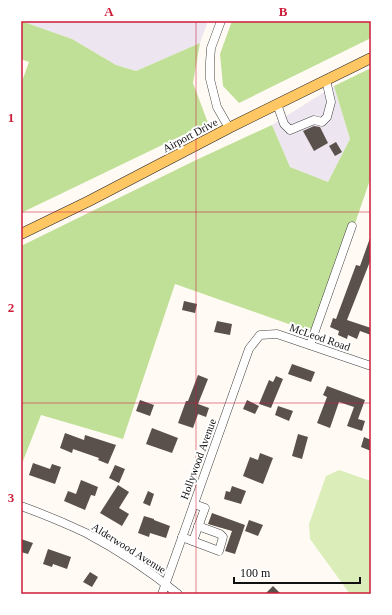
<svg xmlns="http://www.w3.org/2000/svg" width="392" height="615" font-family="'Times New Roman',serif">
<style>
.industrial{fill:#ede5ef}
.green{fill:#dbeeb9}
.forest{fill:#c1e097}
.building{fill:#5a504c}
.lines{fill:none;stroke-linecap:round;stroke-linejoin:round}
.minor-casing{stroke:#434343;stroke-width:9}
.major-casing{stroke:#212121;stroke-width:11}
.minor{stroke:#fff;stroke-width:8}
.major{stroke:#ffc764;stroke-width:10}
.grid{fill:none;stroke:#cd1c3a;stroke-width:1;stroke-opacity:0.55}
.labels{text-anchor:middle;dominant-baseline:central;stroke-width:4;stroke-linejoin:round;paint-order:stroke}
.street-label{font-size:11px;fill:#101010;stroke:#fff}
.neatline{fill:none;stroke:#cd1c3a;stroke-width:1.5}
.grid-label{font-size:13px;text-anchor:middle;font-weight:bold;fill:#cd1c3a}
</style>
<rect width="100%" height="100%" fill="#fffbf4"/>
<g class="industrial">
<polygon points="21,21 208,21 200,43 136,71 116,65 72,39"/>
<polygon points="334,86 350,139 328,182 290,167 272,125"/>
</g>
<polygon class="green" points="339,470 371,481 371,594 350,594 310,539 309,524 326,476"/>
<g class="forest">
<polygon points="21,21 72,39 116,65 136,71 200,43 193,83 208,123 21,213 21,84 29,62 21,59"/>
<polygon points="232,21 371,21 371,38 239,103 223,86 220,54"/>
<polygon points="371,68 371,177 317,334 175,284 123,439 41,415 21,466 21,246 196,160 272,125 290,167 328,182 350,139 334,86"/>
</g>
<g class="building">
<polygon points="314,126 320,127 328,143 314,151 303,131"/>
<polygon points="336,142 342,152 335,156 329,146"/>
<polygon points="370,238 371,238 371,259 347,320 371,328 371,335 360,331 357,339 348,335 347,339 338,335 339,331 330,327 333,318 336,319 356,265 360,266"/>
<polygon points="184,301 197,304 195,313 182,310"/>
<polygon points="217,321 232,324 230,335 214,332"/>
<polygon points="292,364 315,372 311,382 288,374"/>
<polygon points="198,375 208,379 198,404 209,408 206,417 198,414 193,428 178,423 186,401 188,401"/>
<polygon points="276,376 283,379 271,408 259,404 269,380 273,382"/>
<polygon points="327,386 365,400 358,419 365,421 362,431 347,426 354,407 339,402 330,428 317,423 327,397 323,395"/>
<polygon points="140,400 154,405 150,416 136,411"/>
<polygon points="247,400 259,406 255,414 243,409"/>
<polygon points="278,406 293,411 289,421 275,415"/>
<polygon points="152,428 178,438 172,453 146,444"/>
<polygon points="65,433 84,440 85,435 116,445 108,464 98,460 99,458 73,449 72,453 60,448"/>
<polygon points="298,434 308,437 302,459 292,456"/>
<polygon points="364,437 371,440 371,451 361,447"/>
<polygon points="260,453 273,458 263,484 243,476 250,457 258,460"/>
<polygon points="33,463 50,469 52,464 61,467 55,484 29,475"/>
<polygon points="115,465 125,469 119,483 109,478"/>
<polygon points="81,480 98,487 95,496 91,495 85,510 64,501 68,491 76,494"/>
<polygon points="118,485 129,492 119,508 129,514 122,526 100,513"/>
<polygon points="232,486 246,491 241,504 224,499 226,491 230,492"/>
<polygon points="148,491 154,494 150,506 143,503"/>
<polygon points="212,513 245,525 235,554 225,551 232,531 208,524"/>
<polygon points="144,516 154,519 154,520 170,526 166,538 150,533 149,537 138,533"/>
<polygon points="249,520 263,525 258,536 245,531"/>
<polygon points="21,539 33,543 28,554 21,552"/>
<polygon points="48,549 71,557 67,569 53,564 52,567 43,564"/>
<polygon points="90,572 98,577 92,587 83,582"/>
<polygon points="273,586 281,594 265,594"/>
</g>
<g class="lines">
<defs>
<g id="minor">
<polyline points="221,21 211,48 210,62 210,79 217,107 229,128"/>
<polyline points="277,104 284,124 290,130 314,120 322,122 327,117 331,102 326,80"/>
<polyline points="310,345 352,226"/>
<path d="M21,506C43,514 65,523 86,533C118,550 150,571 178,594"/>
<polyline points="182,537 219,551 223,537 220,534 198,526"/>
<polyline points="193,541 205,508 194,504"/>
<polyline points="162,594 249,349 260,335 277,334 371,366"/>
</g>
<polyline id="major" points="21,234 89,201 229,128 371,58"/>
</defs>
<use href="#minor" class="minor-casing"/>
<use href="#major" class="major-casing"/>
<use href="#minor" class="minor"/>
<use href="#major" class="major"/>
</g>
<path class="grid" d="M196,21V594M21,212H371M21,403H371"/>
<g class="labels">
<g class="street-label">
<text transform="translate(190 135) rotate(-28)">Airport Drive</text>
<text transform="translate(320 337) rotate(19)">McLeod Road</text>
<text transform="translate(198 459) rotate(-70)">Hollywood Avenue</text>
<text transform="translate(129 548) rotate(32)">Alderwood Avenue</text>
</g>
</g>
<rect width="392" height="615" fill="none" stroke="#ffffff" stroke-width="44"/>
<path d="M234 577v6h126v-6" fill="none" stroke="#101010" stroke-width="2"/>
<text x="240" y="577" font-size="12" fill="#101010" stroke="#ffffff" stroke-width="3" paint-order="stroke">100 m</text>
<rect x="22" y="22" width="348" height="571" class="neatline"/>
<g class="grid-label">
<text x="109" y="16">A</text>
<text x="283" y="16">B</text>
<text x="11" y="122">1</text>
<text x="11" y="312">2</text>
<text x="11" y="502">3</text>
</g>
</svg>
